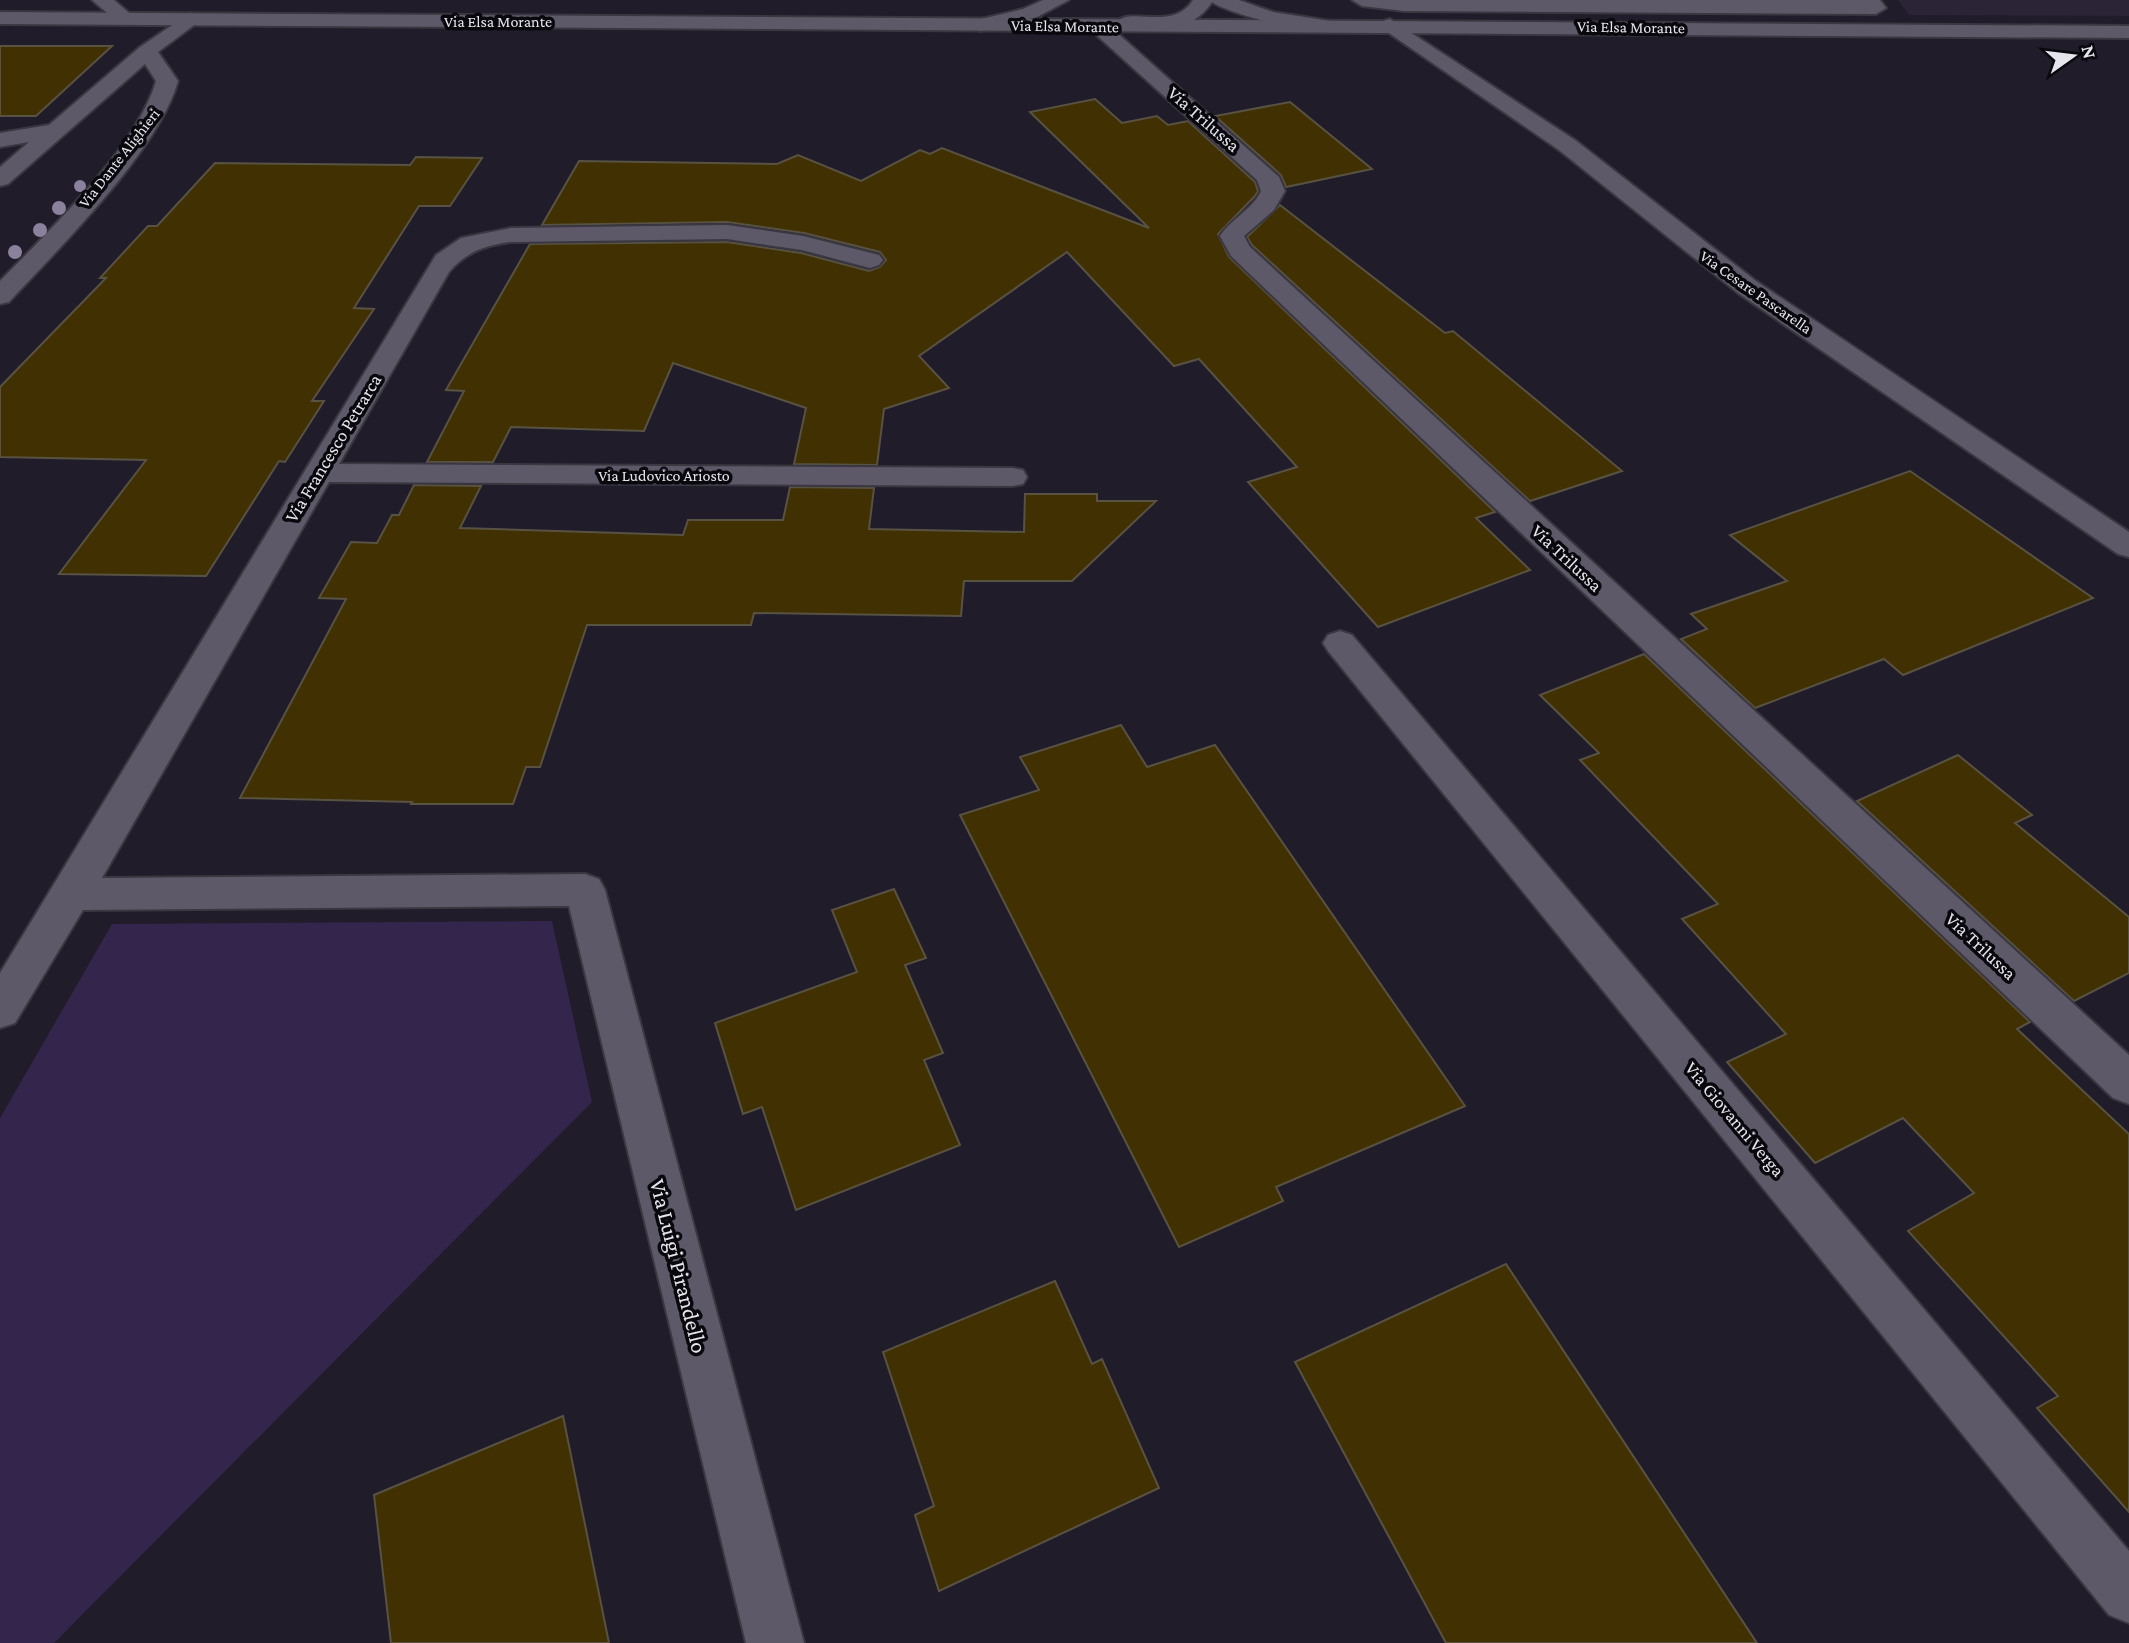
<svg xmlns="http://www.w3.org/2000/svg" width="2129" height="1643" font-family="'Crimson Pro',serif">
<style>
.built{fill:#2a2436}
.green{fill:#33254b}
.building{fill:#413102;stroke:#585243;stroke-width:2}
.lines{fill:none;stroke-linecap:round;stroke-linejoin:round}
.minor-casing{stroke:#3a3741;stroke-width:4}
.tertiary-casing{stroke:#3a3741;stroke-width:4}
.minor{fill:#5e5968;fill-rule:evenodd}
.tertiary{fill:#5e5968;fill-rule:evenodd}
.tree{fill:#8a829d}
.labels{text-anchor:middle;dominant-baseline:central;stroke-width:7;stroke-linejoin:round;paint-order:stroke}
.far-street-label{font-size:16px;fill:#e6e4ed;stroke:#09080d}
.street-label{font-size:19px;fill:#e6e4ed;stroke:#09080d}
.near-street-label{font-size:23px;fill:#e6e4ed;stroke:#09080d}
</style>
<rect width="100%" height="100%" fill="#201c29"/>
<polygon class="built" points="1898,0 2129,0 2129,16 1909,15"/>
<polygon class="green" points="552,921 592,1102 54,1643 0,1643 0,1118 112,924"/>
<g class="building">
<polygon points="0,46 112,46 36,116 0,116"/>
<polygon points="1095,99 1122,123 1157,116 1168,125 1188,121 1255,182 1258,191 1255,196 1218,234 1229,257 1495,512 1476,518 1530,570 1378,627 1248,482 1297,467 1199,359 1174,366 1067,252 919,356 949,388 884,409 877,465 794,464 806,408 673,363 644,431 511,427 493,462 427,462 464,391 446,390 530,244 727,242 801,253 869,271 880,267 886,260 880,252 804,233 727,222 542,225 579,161 777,164 798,155 861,181 920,150 930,154 942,148 1149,228 1030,112"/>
<polygon points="1290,102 1372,169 1286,187 1281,175 1215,116"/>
<polygon points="416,157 482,158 450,206 419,206 354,308 374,309 312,401 324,401 285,462 279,461 206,576 59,574 146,460 0,457 0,387 106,278 100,278 148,226 157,226 215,163 410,165"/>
<polygon points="1280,205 1445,333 1453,331 1622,471 1530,501 1252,245 1247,237"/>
<polygon points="1910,471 2093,598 1903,675 1884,659 1755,708 1681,639 1707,629 1691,614 1787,581 1730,535"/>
<polygon points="414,485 481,486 460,528 683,535 688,520 783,520 790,487 874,488 869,529 1024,532 1025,494 1097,494 1097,501 1156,501 1072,581 964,581 961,616 754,613 751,625 587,625 540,767 526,767 513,804 411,804 412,802 240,798 346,599 319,598 351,542 377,543 392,515 399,515"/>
<polygon points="1644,654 2030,1022 2017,1029 2129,1134 2129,1512 2037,1408 2058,1396 1908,1231 1974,1193 1903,1118 1815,1163 1727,1062 1786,1034 1682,919 1718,904 1580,760 1599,753 1540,695"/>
<polygon points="1121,725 1147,767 1215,745 1465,1106 1276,1187 1283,1201 1179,1247 960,815 1039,790 1020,757"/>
<polygon points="1958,755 2032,815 2015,823 2129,917 2129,973 2074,1001 1857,801"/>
<polygon points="894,889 926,958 905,965 943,1053 924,1060 960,1145 796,1210 762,1107 743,1114 715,1023 857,972 832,910"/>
<polygon points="1506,1264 1757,1643 1446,1643 1295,1362"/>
<polygon points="1055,1281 1092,1364 1102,1359 1159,1488 939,1591 915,1515 934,1506 883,1352"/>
<polygon points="563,1416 609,1643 391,1643 374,1495"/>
</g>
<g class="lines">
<defs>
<g id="minor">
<polygon points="92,0 114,0 136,19 133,23 119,23"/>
<polygon points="1043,0 1069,0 1037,17 980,31 970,25 973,21 1023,9"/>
<path d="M1193,0H1239L1273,12L1330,21L1333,25C1321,40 1227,13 1212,2C1192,33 1153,34 1120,26L1117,22C1130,6 1173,32 1193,0Z"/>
<polygon points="1352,0 1880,0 1886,8 1876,14 1404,11 1362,6"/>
<path d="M190,13L197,15L200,19L197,23L158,52L178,81C159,150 59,248 9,302L0,304V281C49,231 137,147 156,81L145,64L8,184L0,186V167L29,142L0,147V133L49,125L140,47Z"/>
<polygon points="1390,19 1575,140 1756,281 2129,532 2129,557 2118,554 1738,293 1559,150 1383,29 1380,25 1383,21"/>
<path d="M1099,21L1106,23L1279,177L1285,191L1274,210L1244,236L1250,247L2129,1055V1104L2113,1098L1231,256L1220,236C1231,219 1253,209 1261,191L1257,180L1092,31L1089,27Z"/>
<path d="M727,225L803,236L879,255L883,260L879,265L870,268L802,250L727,239L511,242C486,245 466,252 449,272L339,464L1012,468L1023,470L1027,477L1023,484L1012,486L329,482L102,878L585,874L599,879L605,890L804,1643H746L569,906L83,910L15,1023L0,1028V973L436,255L461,238L511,228Z"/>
<polygon points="1340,631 1352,635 2129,1551 2129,1623 2109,1615 1328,651 1323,643 1328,635"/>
</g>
<polygon id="tertiary" points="0,12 2129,26 2129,38 0,24"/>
</defs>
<use href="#minor" class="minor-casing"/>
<use href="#tertiary" class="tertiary-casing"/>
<use href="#minor" class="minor"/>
<use href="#tertiary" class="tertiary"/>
</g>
<g class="tree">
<circle cx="80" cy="186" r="6"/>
<circle cx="59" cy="208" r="7"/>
<circle cx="40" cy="230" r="7"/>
<circle cx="15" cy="252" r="7"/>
</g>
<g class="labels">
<g class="far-street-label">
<text x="498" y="21">Via Elsa Morante</text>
<text transform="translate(1065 26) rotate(1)">Via Elsa Morante</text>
<text transform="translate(1631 27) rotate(1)">Via Elsa Morante</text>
<text transform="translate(119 158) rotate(-52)">Via Dante Alighieri</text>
<text transform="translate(1756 292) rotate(35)">Via Cesare Pascarella</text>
<text x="664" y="475">Via Ludovico Ariosto</text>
</g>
<g class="street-label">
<text transform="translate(1204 119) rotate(41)">Via Trilussa</text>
<text transform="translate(333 448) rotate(-59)">Via Francesco Petrarca</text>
<text transform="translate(1567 558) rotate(43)">Via Trilussa</text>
<text transform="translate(1981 946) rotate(43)">Via Trilussa</text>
<text transform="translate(1735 1119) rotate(50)">Via Giovanni Verga</text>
</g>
<g class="near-street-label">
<text transform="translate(679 1266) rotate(76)">Via Luigi Pirandello</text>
</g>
</g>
<g transform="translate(2073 56) rotate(76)" stroke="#09080d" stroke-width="5" paint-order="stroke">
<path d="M0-5L12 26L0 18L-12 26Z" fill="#e6e4ed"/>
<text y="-10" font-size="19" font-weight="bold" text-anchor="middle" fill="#e6e4ed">N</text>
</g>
</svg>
